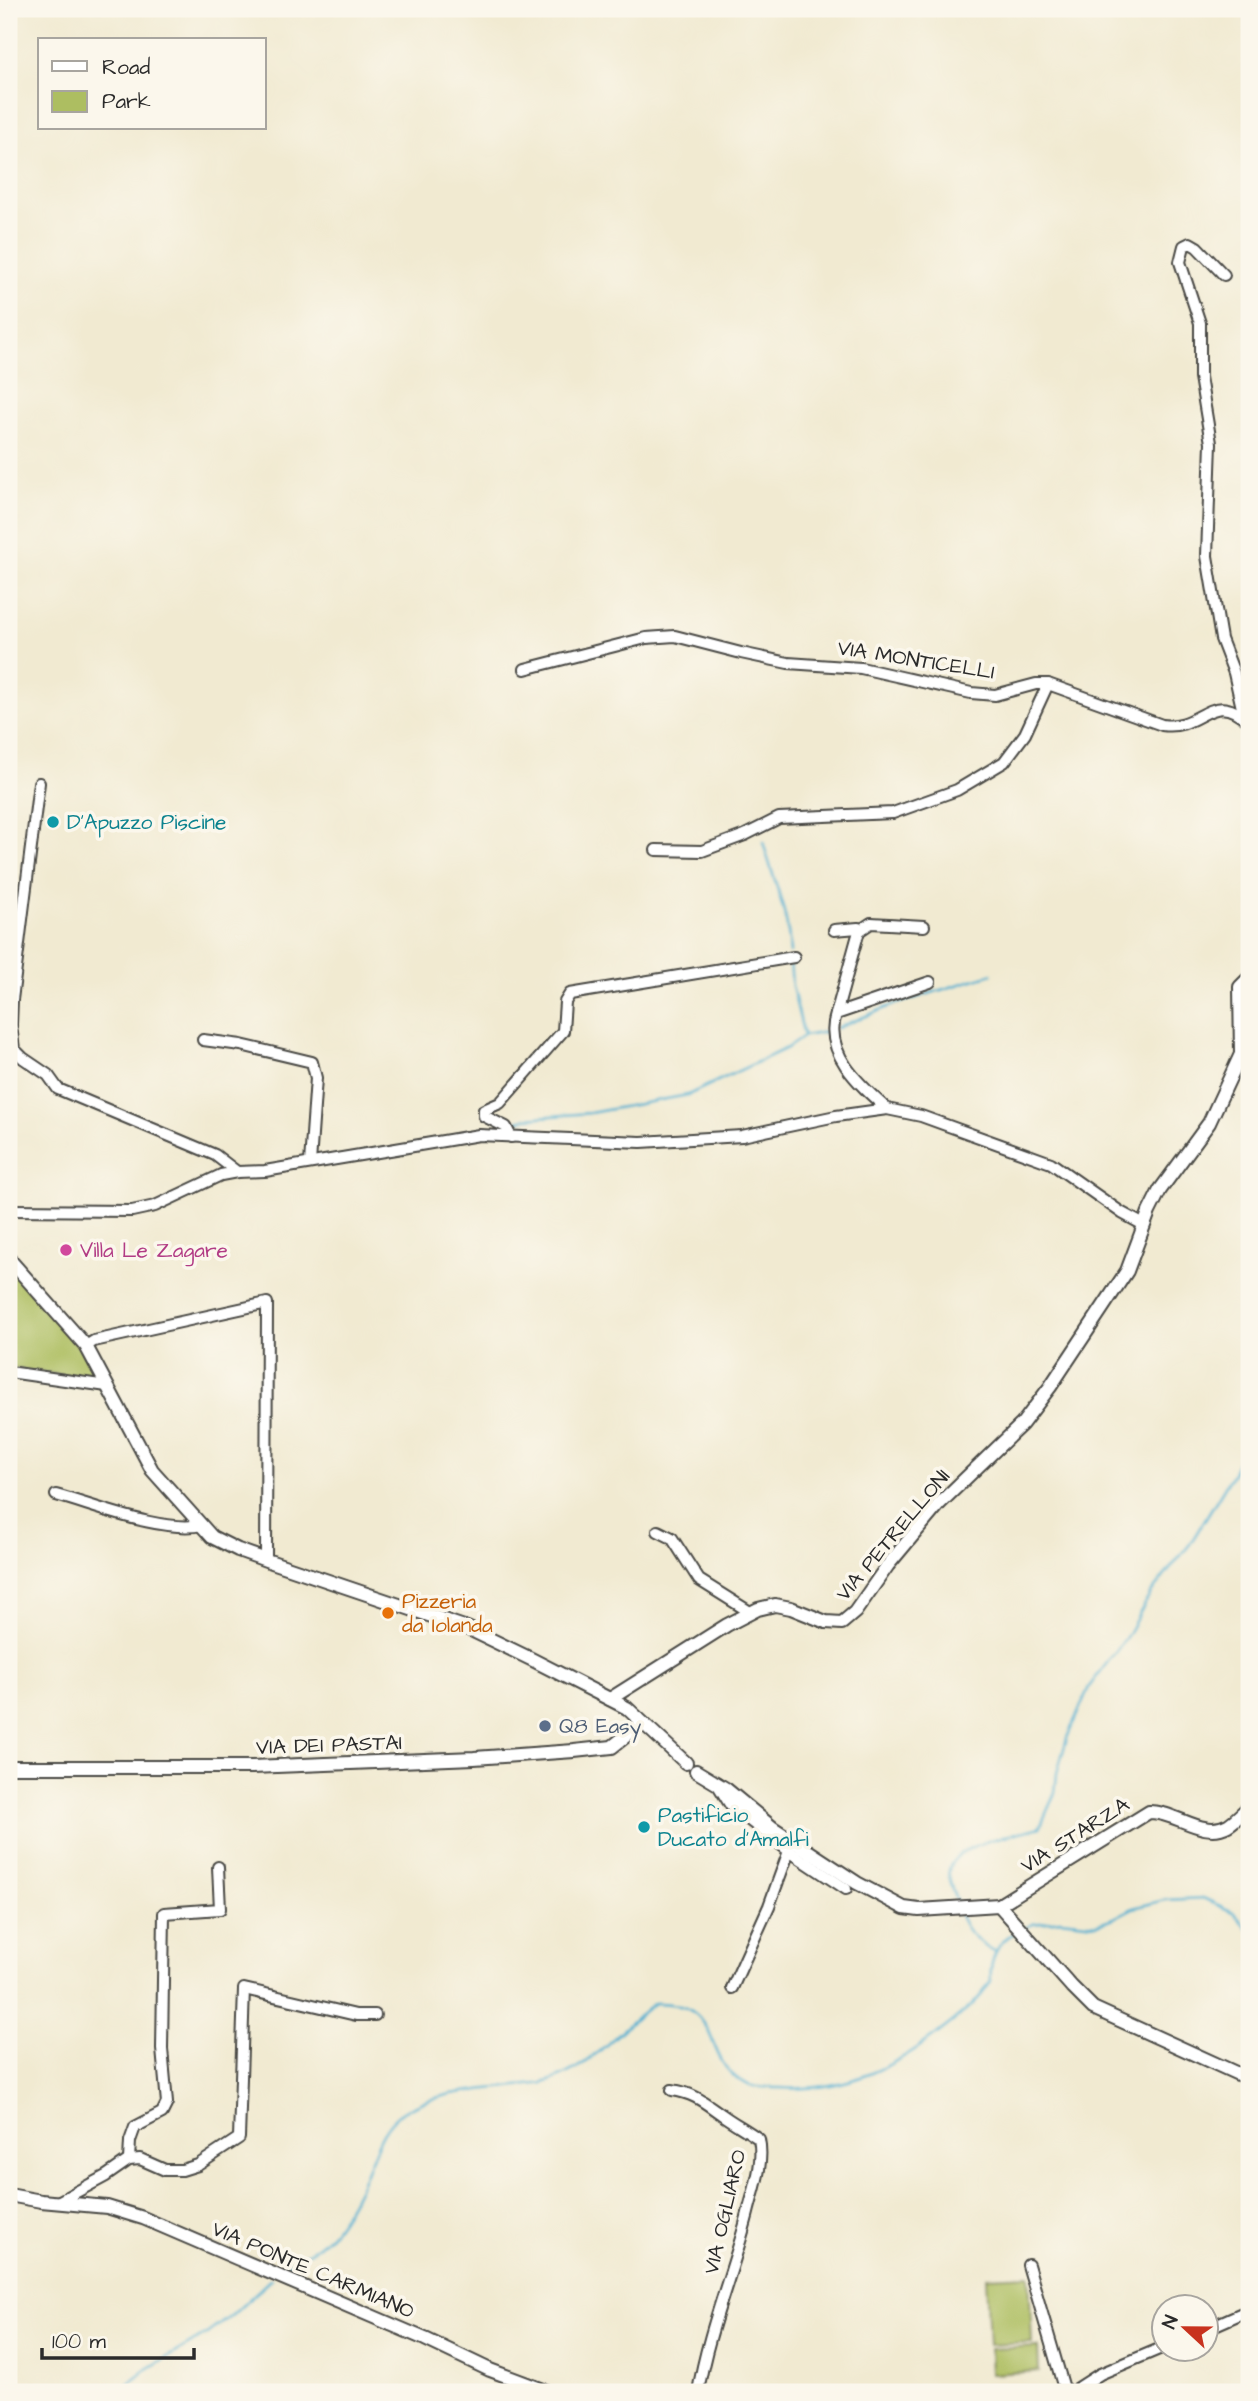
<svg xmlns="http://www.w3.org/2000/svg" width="1258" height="2401" font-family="'Architects Daughter',sans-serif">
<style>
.green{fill:#adbe61;stroke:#6c7446;stroke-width:2}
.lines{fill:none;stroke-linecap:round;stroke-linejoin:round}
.stream{stroke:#53b0d1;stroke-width:2.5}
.minor-casing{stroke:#494844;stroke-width:14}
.tertiary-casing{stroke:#494844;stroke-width:16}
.minor{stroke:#fff;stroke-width:10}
.tertiary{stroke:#fff;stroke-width:12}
.culture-dot{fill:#0f9aa8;stroke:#fbf7ec;stroke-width:2.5}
.hotel-dot{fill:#d1479c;stroke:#fbf7ec;stroke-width:2.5}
.food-dot{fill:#e8710a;stroke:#fbf7ec;stroke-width:2.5}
.service-dot{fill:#5c6f8a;stroke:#fbf7ec;stroke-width:2.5}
.labels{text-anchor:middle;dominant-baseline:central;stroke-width:7;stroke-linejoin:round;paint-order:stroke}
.street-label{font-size:21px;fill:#2b2b2b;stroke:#fbf7ec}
.culture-label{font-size:21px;fill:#0d838f;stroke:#fbf7ec;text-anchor:start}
.hotel-label{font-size:21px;fill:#b23c85;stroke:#fbf7ec;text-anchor:start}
.food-label{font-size:21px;fill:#c56008;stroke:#fbf7ec;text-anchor:start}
.service-label{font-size:21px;fill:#4e5e75;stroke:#fbf7ec;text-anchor:start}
</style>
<rect width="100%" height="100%" fill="#fbf7ec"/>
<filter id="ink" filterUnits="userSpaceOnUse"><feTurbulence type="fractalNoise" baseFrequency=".0143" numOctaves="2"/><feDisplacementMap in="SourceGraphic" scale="14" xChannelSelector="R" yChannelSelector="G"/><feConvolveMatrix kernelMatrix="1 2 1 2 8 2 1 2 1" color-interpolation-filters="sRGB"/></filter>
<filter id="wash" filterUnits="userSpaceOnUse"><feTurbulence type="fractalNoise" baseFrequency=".00686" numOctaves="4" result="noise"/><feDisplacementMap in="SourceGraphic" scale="28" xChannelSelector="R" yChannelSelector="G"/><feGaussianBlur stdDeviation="1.57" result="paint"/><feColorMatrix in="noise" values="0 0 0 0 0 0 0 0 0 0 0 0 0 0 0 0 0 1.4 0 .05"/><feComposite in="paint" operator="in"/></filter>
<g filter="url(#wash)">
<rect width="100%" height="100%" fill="#f1ead1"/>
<g class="green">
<polygon points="9,1268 80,1347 98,1380 9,1368"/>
<polygon points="1029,2275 1032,2343 989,2345 986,2277"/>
<polygon points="1038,2347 1039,2371 991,2374 990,2349"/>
</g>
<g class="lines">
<g class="stream">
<path d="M763,842C773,878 789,915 790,953"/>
<polyline points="790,960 792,986 804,1036"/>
<polyline points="837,1028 893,1005 992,974"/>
<polyline points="509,1125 526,1118 590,1113 688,1095 787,1048 804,1036 831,1031"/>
<path d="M957,1902C954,1893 947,1881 949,1870C954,1843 1017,1834 1040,1827L1055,1793L1057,1773L1067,1738L1089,1687L1125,1639L1151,1593L1190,1544L1233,1473L1249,1432"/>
<path d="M959,1912C965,1932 979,1943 996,1952"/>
<polyline points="1025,1928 1033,1924 1060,1920 1096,1924 1114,1918 1133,1908 1165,1900 1203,1898 1233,1912 1249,1930"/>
<path d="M278,2272C289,2260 305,2255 318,2246C338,2232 355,2197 365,2175C375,2153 381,2125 403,2112C436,2091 478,2091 516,2086C525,2085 534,2085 543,2083C592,2069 615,2032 654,2003C724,2002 701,2054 739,2080C752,2089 765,2087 780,2088C846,2092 896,2067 946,2027C964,2013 980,2000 991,1981C989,1961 997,1941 1016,1932"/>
<polyline points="120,2392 144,2371 208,2333 230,2317 271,2279"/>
</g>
</g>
</g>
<g filter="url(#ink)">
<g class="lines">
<defs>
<g id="minor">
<polyline points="1224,275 1197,247 1190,243 1184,246 1180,262 1200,323 1200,377 1211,443 1207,556 1221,639 1234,673 1244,717"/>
<path d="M525,669L646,638L675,636L741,653L788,663L861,668L971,693L995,695L1036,684H1048L1162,725C1202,731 1211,687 1249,722"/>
<polyline points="39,783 12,1000 11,1025 14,1049 23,1058 48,1075 58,1089 215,1155 237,1172"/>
<polyline points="656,850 702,851 745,835 779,818 893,813 957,790 1004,762 1025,734 1048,684"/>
<polyline points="834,930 858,928 859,931"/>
<polyline points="859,931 871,923 924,926"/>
<polyline points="836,1014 859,931"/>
<polyline points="203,1040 241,1045 312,1062 316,1078 310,1163"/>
<path d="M887,1109C860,1085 823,1053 836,1014L930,982"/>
<polyline points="511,1137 506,1127 484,1116 484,1110 500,1103 563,1031 565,1002 570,994 794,957"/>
<polyline points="9,1210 132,1211 155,1206 221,1175 237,1172 265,1171 479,1135 641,1142 742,1136 836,1116 887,1109 921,1116 1051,1163 1122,1213 1144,1225"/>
<polyline points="86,1346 94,1341 267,1303 266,1560"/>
<polyline points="9,1372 107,1386"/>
<path d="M56,1495C96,1506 162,1533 202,1525"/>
<polyline points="658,1531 672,1538 699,1580 750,1612"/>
<polyline points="716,1782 731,1806 789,1851 769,1906 732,1988"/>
<polyline points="789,1851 846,1889"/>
<path d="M672,2090C694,2093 704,2102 721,2114C733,2123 747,2130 759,2139C764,2162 755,2186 749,2209C734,2270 708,2330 698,2392"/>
<polyline points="129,2160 130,2141 135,2127 162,2113 167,2103 162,2049 164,1913 220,1909 218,1867"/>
<polyline points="56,2203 106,2176 129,2160 140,2159 165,2170 182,2170 198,2165 239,2138 244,1989 356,2015 375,2015"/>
<polyline points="1028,2265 1065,2392"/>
<polyline points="1206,2329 1249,2310"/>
<polyline points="1072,2392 1100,2374 1164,2347"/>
</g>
<g id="tertiary">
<polyline points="9,1259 86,1346 152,1470 212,1537 238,1550 266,1560 467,1628 531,1659 627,1708 686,1763"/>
<polyline points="610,1699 727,1625 758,1609 775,1605 791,1608 826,1622 842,1623 855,1612 888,1565 939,1504 1022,1424 1050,1387 1127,1271 1149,1212 1160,1190 1209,1123 1241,1054 1240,987 1249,978"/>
<polyline points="9,1767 252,1767 474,1758 574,1751 612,1747 641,1724"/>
<path d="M696,1771L726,1789L773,1828L857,1883L904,1908L919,1910L999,1905L1149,1812C1175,1811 1203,1839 1228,1825C1236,1820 1242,1813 1249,1807"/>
<polyline points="999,1905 1072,1987 1093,2008 1249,2079"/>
<polyline points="9,2195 41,2201 107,2207 143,2218 425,2339 490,2370 549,2392"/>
</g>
</defs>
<use href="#minor" class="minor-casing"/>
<use href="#tertiary" class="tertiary-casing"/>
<use href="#minor" class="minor"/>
<use href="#tertiary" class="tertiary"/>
</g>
</g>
<g class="culture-dot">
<circle cx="53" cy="822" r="7"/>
<circle cx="644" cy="1827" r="7"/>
</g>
<circle class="hotel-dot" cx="66" cy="1250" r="7"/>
<circle class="food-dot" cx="388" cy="1613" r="7"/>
<circle class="service-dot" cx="545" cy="1726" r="7"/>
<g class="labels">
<g class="street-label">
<text transform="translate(916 660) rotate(9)">VIA MONTICELLI</text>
<text transform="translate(893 1535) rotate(-50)">VIA PETRELLONI</text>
<text transform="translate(329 1745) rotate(-2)">VIA DEI PASTAI</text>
<text transform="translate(1075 1835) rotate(-32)">VIA STARZA</text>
<text transform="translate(725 2212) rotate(-77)">VIA OGLIARO</text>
<text transform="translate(313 2270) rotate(23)">VIA PONTE CARMIANO</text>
</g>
<g class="culture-label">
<text x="67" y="822">D'Apuzzo Piscine</text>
<text x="658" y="1815">Pastificio<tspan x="658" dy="24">Ducato d'Amalfi</tspan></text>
</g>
<g class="hotel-label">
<text x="80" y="1250">Villa Le Zagare</text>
</g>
<g class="food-label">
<text x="402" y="1601">Pizzeria<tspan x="402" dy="24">da Iolanda</tspan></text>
</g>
<g class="service-label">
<text x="559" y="1726">Q8 Easy</text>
</g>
</g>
<rect width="1258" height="2401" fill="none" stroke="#fbf7ec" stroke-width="35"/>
<rect x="38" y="38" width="228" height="91" fill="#fbf7ec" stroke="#a8a59f" stroke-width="2"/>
<rect x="52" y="61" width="35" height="10" fill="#ffffff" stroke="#a8a59f" stroke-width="2"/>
<text x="102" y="74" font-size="21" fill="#2b2b2b">Road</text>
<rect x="52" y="91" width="35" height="21" fill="#adbe61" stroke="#a8a59f" stroke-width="2"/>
<text x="102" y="108" font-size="21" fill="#2b2b2b">Park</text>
<g transform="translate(1185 2328) rotate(292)"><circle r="33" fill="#fbf7ec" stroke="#a8a59f" stroke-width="2"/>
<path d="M0-5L12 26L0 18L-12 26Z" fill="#c8321e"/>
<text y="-10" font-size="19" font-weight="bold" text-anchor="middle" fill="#2b2b2b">N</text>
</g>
<path d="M42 2348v10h152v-10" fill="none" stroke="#2b2b2b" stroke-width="3.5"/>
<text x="52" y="2348" font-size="21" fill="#2b2b2b" stroke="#fbf7ec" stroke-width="5" paint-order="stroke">100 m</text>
</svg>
